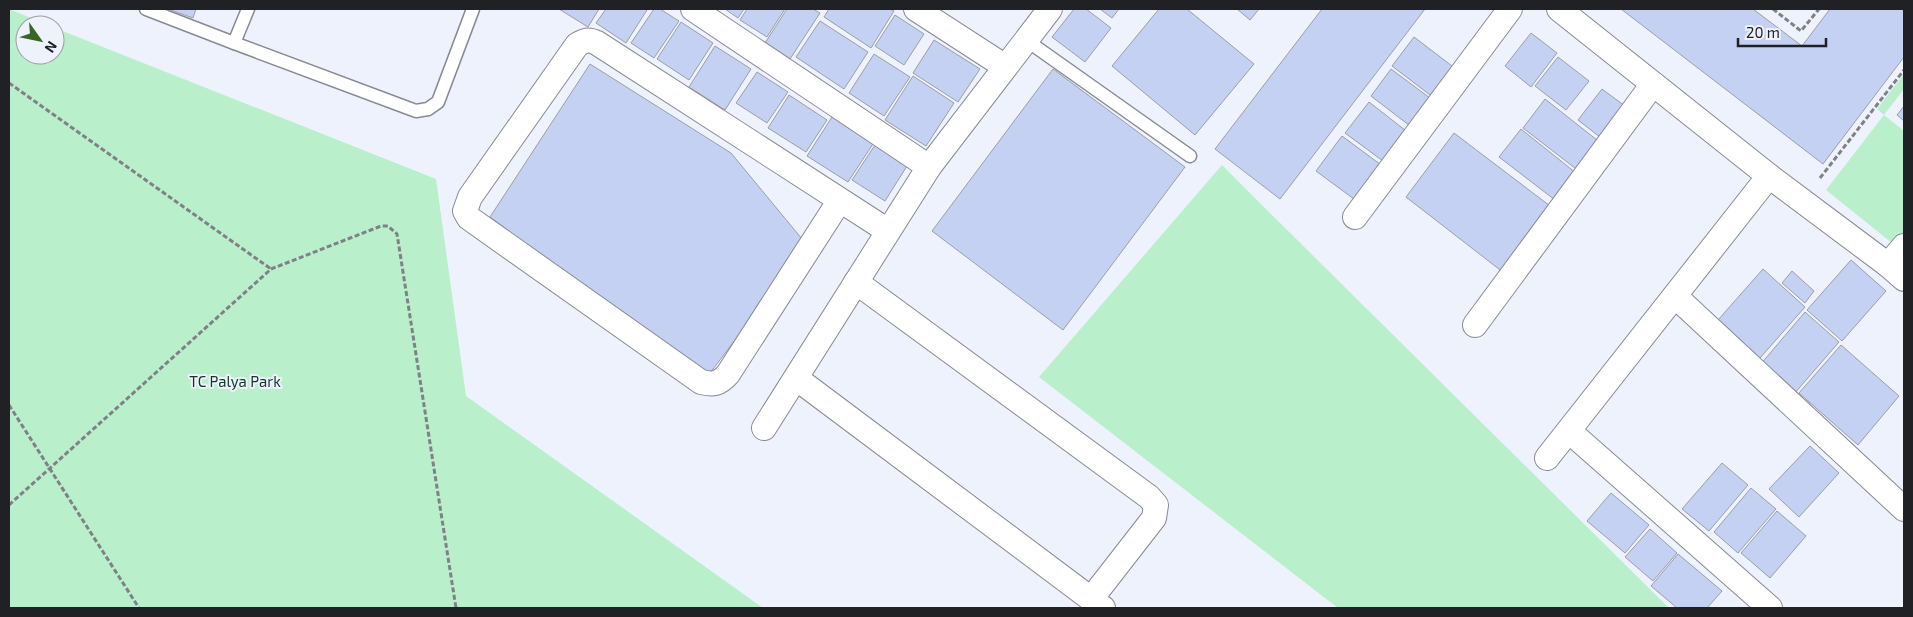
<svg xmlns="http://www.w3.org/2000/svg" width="1913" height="617" font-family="'Exo 2',sans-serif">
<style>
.green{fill:#b9efcb}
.building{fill:#c5d1f2;stroke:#9a9ea7}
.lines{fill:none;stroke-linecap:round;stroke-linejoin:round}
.lane-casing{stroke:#878a93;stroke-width:15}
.street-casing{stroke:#878a93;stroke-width:26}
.path{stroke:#7f8187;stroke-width:3;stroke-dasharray:5 2.5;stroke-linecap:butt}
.lane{stroke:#fff;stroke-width:12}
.street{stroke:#fff;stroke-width:24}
.labels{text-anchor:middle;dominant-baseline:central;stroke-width:4;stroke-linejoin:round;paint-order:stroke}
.park-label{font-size:15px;fill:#123923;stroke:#eef2fc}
</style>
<rect width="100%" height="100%" fill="#eef2fc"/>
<g class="green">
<polygon points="9,9 48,25 25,25 25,55 55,55 55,28 436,179 466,396 763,608 9,608"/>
<polygon points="1904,74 1904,89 1884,115 1904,131 1904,237 1897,247 1826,190 1884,115 1877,109"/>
<polygon points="1222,165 1274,217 1669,608 1338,608 1039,377"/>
</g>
<g class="building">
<polygon points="168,9 196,9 193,18"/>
<polygon points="559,9 599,9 588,27"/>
<polygon points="606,9 645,9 647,10 626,43 596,23"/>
<polygon points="654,9 660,9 679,21 654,58 631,43"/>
<polygon points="725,9 744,9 738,18"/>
<polygon points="747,9 785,9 767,37 740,20"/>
<polygon points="787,9 813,9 820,13 790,59 765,43"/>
<polygon points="829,9 890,9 894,11 871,48 824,17"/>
<polygon points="1074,9 1086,9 1111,28 1085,62 1052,37"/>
<polygon points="1100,9 1119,9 1112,18"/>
<polygon points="1159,9 1187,9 1254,64 1195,135 1112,66"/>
<polygon points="1237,9 1259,9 1250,20"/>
<polygon points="1322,9 1425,9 1280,199 1215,149"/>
<polygon points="1621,9 1753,9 1802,46 1830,9 1904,9 1904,57 1823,164"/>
<polygon points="895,15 924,34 904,65 875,46"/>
<polygon points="820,21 868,52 844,89 796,57"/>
<polygon points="681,22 713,43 689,80 657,59"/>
<polygon points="1531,33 1557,53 1531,87 1505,66"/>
<polygon points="1414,37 1456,69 1434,98 1392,66"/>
<polygon points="934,40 980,69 958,102 913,73"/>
<polygon points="715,46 751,69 725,110 689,87"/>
<polygon points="874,54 910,77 884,116 849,93"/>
<polygon points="1558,57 1589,81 1566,110 1535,86"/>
<polygon points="590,64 731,153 807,245 707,377 490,217"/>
<polygon points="1053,69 1185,167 1063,330 932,231"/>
<polygon points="1391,69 1434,101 1414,129 1371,96"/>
<polygon points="757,72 788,92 767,123 736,103"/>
<polygon points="913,76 954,103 926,146 885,120"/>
<polygon points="1602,89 1629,109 1605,141 1578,120"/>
<polygon points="789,95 827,120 806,152 768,128"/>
<polygon points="1545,99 1602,144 1580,172 1523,128"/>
<polygon points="1369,102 1410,134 1387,164 1345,133"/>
<polygon points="1904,106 1904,121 1897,115"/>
<polygon points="832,117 873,144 848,182 807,156"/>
<polygon points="1521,129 1576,173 1555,200 1499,157"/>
<polygon points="1454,133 1554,209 1504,273 1406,197"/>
<polygon points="1342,136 1388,170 1362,205 1316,171"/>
<polygon points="875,145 907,166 885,201 852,180"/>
<polygon points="1851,260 1886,291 1842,341 1807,310"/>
<polygon points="1763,269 1805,307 1760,358 1718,320"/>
<polygon points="1792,271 1814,291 1805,303 1782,283"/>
<polygon points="1805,312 1839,342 1794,394 1760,365"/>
<polygon points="1841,345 1899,396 1858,445 1799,393"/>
<polygon points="1810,446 1839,473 1799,517 1769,489"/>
<polygon points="1722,463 1748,485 1709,531 1682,509"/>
<polygon points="1751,488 1776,509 1738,553 1714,532"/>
<polygon points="1611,493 1649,525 1625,553 1587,521"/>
<polygon points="1777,511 1806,536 1770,578 1741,553"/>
<polygon points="1650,529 1677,553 1653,581 1625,557"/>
<polygon points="1678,554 1722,591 1707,608 1677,608 1651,586"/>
</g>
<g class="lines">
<defs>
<g id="lane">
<polyline points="146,9 234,43 248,9"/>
<polyline points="1026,40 1190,156"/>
<polyline points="234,43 416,111 428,109 438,102 473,9"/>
</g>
<g id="street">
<polyline points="693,9 929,167"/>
<polyline points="916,9 1004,66"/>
<polyline points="1559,9 1769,176 1888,265 1904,279"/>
<path d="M840,200L728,374C719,384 713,385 701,382L469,218L465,211L470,197L577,45C585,40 588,39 597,43L888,231"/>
<polyline points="1355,217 1510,9"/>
<polyline points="1888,265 1904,246"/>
<polyline points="856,282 1149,497 1156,505 1154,518 1091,599"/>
<polyline points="1675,296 1904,509"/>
<polyline points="1475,325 1653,84"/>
<polyline points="796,378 1103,608"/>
<polyline points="764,428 929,167 1050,9"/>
<polyline points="1569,431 1770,608"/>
<polyline points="1547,458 1769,176"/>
</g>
</defs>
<use href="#lane" class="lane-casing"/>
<use href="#street" class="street-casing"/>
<g class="path">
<polyline points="1773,9 1801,31 1819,9"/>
<polyline points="9,83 271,269"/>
<polyline points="1820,178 1904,70"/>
<polyline points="9,405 139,608"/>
<polyline points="9,505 271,269 381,226 388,226 397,234 456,608"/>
</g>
<use href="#lane" class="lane"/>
<use href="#street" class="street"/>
</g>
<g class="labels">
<g class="park-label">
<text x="235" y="381">TC Palya Park</text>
</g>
</g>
<rect width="1913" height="617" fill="none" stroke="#202124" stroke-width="20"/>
<g transform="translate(40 40) rotate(123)"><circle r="24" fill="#eef2fc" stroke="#9c9ea6"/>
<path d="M0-4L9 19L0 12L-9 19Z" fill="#396625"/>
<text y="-8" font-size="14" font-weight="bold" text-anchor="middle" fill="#202124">N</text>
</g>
<path d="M1738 38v8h88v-8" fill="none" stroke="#202124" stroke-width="2.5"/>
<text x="1746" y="38" font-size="15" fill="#202124" stroke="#eef2fc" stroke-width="4" paint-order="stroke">20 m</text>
</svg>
